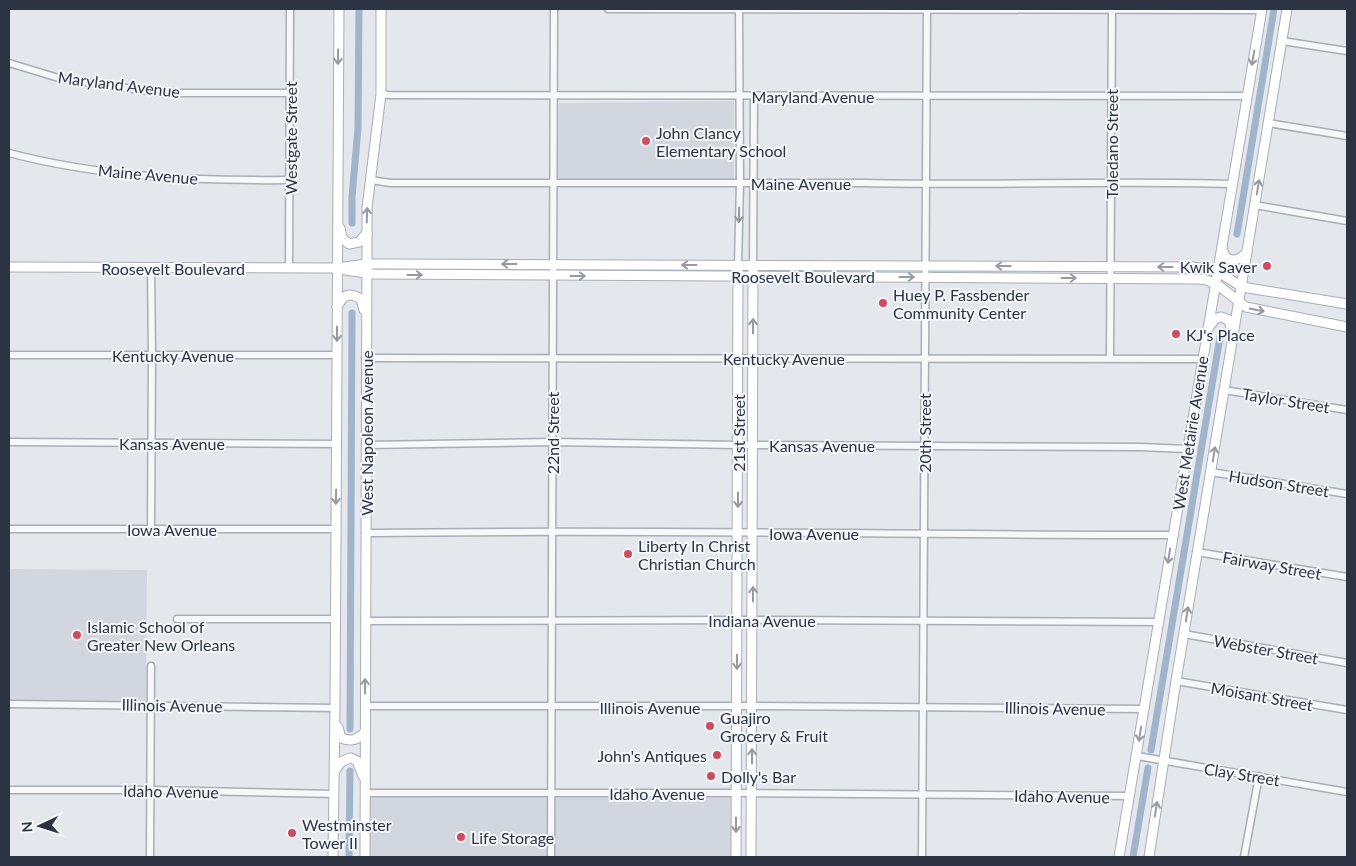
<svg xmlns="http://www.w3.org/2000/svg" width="1356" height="866" font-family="Lato,sans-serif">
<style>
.built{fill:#d2d6de}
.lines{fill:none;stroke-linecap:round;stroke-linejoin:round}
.canal{stroke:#a0b4cb;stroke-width:7}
.street-casing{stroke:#a9aeb6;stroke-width:9}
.secondary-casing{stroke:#a9aeb6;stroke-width:11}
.street{stroke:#f7f8fa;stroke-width:6}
.secondary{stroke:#fff;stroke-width:9}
.oneway{stroke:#969aa2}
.oneway2{stroke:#92969f}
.poi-dot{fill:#ce4c5d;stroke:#f4f6f9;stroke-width:2}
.labels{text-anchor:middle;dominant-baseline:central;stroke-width:4;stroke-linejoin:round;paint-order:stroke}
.street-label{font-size:16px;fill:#2c3444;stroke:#f4f6f9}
.poi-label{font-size:16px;fill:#2c3444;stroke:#f4f6f9;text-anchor:start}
</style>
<rect width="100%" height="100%" fill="#e4e7ec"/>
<g class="built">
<polygon points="734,101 734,180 558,179 559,103"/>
<polygon points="9,569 147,570 146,701 9,700"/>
<polygon points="370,797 734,798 733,857 370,857"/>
</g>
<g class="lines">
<g class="canal">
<polyline points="352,223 352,197 358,128 359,9"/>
<polyline points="1237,234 1274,9"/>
<polyline points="350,729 352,313"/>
<polyline points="1151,750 1220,337"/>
<polyline points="349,857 350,771"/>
<polyline points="1133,857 1148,768"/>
</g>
<defs>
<g id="street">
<polyline points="608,9 1261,10"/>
<polyline points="1282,41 1347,51"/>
<polyline points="9,63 62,79 162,93 290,93"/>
<polyline points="381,94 388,95 1246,96"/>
<polyline points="1268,123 1347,136"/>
<path d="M9,153C100,177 195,181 289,180"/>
<path d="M370,180L391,183H866C988,186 1110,180 1231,184"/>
<polyline points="1255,205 1347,221"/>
<polyline points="738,265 740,183 739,9"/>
<polyline points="753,265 754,97"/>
<polyline points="151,268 152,355 151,529"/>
<polyline points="289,268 290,9"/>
<polyline points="9,355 337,355"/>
<polyline points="365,358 1202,359"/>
<polyline points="1110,358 1112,9"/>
<polyline points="1224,390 1347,410"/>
<polyline points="9,442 336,444"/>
<polyline points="366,445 552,442 739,445 1140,447 1187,449"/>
<polyline points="1211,472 1347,494"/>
<polyline points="9,529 335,529"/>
<path d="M365,533C634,529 904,535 1173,535"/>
<polyline points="1197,552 1347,577"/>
<polyline points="177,619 336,619"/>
<polyline points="365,621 753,620 1159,622"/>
<polyline points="1184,634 1347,663"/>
<polyline points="1176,681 1347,710"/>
<polyline points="9,704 335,708"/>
<polyline points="365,706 761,706 1144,709"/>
<polyline points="1137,756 1347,792"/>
<polyline points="9,790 150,790 334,794"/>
<polyline points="365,793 737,793 1130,796"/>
<polyline points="150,857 151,666"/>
<polyline points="551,857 554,9"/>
<polyline points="922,857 927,9"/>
<polyline points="1244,857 1259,776"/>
</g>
<g id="secondary">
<polyline points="340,228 342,238 349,244 359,242 367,233"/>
<path d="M1222,247C1225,264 1237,263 1247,252"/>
<polyline points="9,267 337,268 367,264 391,264 1193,267 1217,271 1242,287 1347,304"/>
<polyline points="345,270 373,274 1199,279 1207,280 1219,286 1246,307 1347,327"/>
<path d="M337,307C344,294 348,292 361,299L364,310"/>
<polyline points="1208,328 1215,319 1221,317 1229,320 1232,332"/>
<path d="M338,727L341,738C352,742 357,740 365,732"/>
<path d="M335,771C339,763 342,760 351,758L357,761L363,776"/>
<polyline points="333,857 335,708 339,9"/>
<polyline points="365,857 367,244 367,208 381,94 381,9"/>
<polyline points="736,857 738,270"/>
<polyline points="751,857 753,270"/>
<polyline points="1119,857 1262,9"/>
<polyline points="1149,857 1176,681 1287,9"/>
</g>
</defs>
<use href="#street" class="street-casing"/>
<use href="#secondary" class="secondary-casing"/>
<use href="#street" class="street"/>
<use href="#secondary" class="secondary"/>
</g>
<defs><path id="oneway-shaft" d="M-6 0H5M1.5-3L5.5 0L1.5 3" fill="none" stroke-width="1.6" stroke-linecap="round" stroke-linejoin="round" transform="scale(1.25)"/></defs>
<g class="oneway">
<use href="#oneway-shaft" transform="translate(338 57) rotate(91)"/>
<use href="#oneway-shaft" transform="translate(1253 58) rotate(100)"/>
<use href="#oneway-shaft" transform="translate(1258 187) rotate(-81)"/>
<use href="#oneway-shaft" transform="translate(367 215) rotate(-88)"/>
<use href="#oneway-shaft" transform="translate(509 264) rotate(-180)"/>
<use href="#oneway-shaft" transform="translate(689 265) rotate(-180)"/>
<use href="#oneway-shaft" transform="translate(1003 266) rotate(-180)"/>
<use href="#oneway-shaft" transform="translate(1165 267) rotate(-180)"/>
<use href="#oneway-shaft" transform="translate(415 275)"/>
<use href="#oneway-shaft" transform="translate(578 276)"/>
<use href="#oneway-shaft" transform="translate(907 277)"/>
<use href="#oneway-shaft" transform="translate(1069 278)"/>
<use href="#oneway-shaft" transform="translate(1257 310) rotate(12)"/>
<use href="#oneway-shaft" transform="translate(753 326) rotate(-90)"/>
<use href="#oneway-shaft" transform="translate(337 334) rotate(90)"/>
<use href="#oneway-shaft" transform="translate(1214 454) rotate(-81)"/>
<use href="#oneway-shaft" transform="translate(336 497) rotate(91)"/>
<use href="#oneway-shaft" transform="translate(738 500) rotate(90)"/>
<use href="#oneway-shaft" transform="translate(1169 556) rotate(99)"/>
<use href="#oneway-shaft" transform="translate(753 594) rotate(-90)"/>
<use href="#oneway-shaft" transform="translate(1187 614) rotate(-81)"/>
<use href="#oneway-shaft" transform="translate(737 662) rotate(90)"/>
<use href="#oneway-shaft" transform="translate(365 686) rotate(-90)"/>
<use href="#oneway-shaft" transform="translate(1140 734) rotate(99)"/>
<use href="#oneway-shaft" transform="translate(752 756) rotate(-90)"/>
<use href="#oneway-shaft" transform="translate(1156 809) rotate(-81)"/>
<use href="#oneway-shaft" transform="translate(736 825) rotate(90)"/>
</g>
<use class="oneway2" href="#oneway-shaft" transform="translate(739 215) rotate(91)"/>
<g class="poi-dot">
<circle cx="646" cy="141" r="5"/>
<circle cx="1267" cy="266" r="5"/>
<circle cx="883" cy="303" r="5"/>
<circle cx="1176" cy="334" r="5"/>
<circle cx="628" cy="554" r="5"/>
<circle cx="77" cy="635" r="5"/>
<circle cx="710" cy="726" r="5"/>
<circle cx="717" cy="755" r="5"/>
<circle cx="711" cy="776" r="5"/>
<circle cx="292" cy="833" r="5"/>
<circle cx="461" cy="837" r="5"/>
</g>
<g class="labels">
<g class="street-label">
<text transform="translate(119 84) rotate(7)">Maryland Avenue</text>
<text x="813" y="96">Maryland Avenue</text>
<text transform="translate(290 138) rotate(-90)">Westgate Street</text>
<text transform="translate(1111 144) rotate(-90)">Toledano Street</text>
<text transform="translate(148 174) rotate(5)">Maine Avenue</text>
<text x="801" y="183">Maine Avenue</text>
<text x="173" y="268">Roosevelt Boulevard</text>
<text x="803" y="276">Roosevelt Boulevard</text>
<text x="173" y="355">Kentucky Avenue</text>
<text x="784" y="358">Kentucky Avenue</text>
<text transform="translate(1286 400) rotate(9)">Taylor Street</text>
<text transform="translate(366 433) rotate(-90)">West Napoleon Avenue</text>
<text transform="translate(552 433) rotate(-90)">22nd Street</text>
<text transform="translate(738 433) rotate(-90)">21st Street</text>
<text transform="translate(924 433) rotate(-90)">20th Street</text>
<text transform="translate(1190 433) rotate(-81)">West Metairie Avenue</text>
<text x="172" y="443">Kansas Avenue</text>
<text x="822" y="445">Kansas Avenue</text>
<text transform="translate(1279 483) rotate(9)">Hudson Street</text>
<text x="172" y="529">Iowa Avenue</text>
<text x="814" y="533">Iowa Avenue</text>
<text transform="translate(1272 565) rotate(10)">Fairway Street</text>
<text x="762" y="620">Indiana Avenue</text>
<text transform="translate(1266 649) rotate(10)">Webster Street</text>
<text transform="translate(1262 696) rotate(10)">Moisant Street</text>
<text transform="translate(172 705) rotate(1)">Illinois Avenue</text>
<text x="650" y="707">Illinois Avenue</text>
<text transform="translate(1055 708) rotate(1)">Illinois Avenue</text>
<text transform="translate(1242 774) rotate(9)">Clay Street</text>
<text transform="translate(171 791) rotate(1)">Idaho Avenue</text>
<text x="657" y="793">Idaho Avenue</text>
<text transform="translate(1062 796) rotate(1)">Idaho Avenue</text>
</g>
<g class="poi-label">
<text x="656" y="132">John Clancy<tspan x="656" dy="18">Elementary School</tspan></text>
<text x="1257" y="266" text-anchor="end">Kwik Saver</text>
<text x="893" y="294">Huey P. Fassbender<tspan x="893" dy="18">Community Center</tspan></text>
<text x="1186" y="334">KJ's Place</text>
<text x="638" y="545">Liberty In Christ<tspan x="638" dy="18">Christian Church</tspan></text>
<text x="87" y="626">Islamic School of<tspan x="87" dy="18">Greater New Orleans</tspan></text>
<text x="720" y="717">Guajiro<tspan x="720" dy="18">Grocery &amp; Fruit</tspan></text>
<text x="707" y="755" text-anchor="end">John's Antiques</text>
<text x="721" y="776">Dolly's Bar</text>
<text x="302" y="824">Westminster<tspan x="302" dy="18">Tower II</tspan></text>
<text x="471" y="837">Life Storage</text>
</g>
</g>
<rect width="1356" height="866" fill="none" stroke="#2c3444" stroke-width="20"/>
<g transform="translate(40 826) rotate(266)" stroke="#f4f6f9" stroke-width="4" paint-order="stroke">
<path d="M0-4L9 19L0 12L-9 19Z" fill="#2c3444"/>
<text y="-8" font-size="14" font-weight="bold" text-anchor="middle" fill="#2c3444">N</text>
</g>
</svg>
